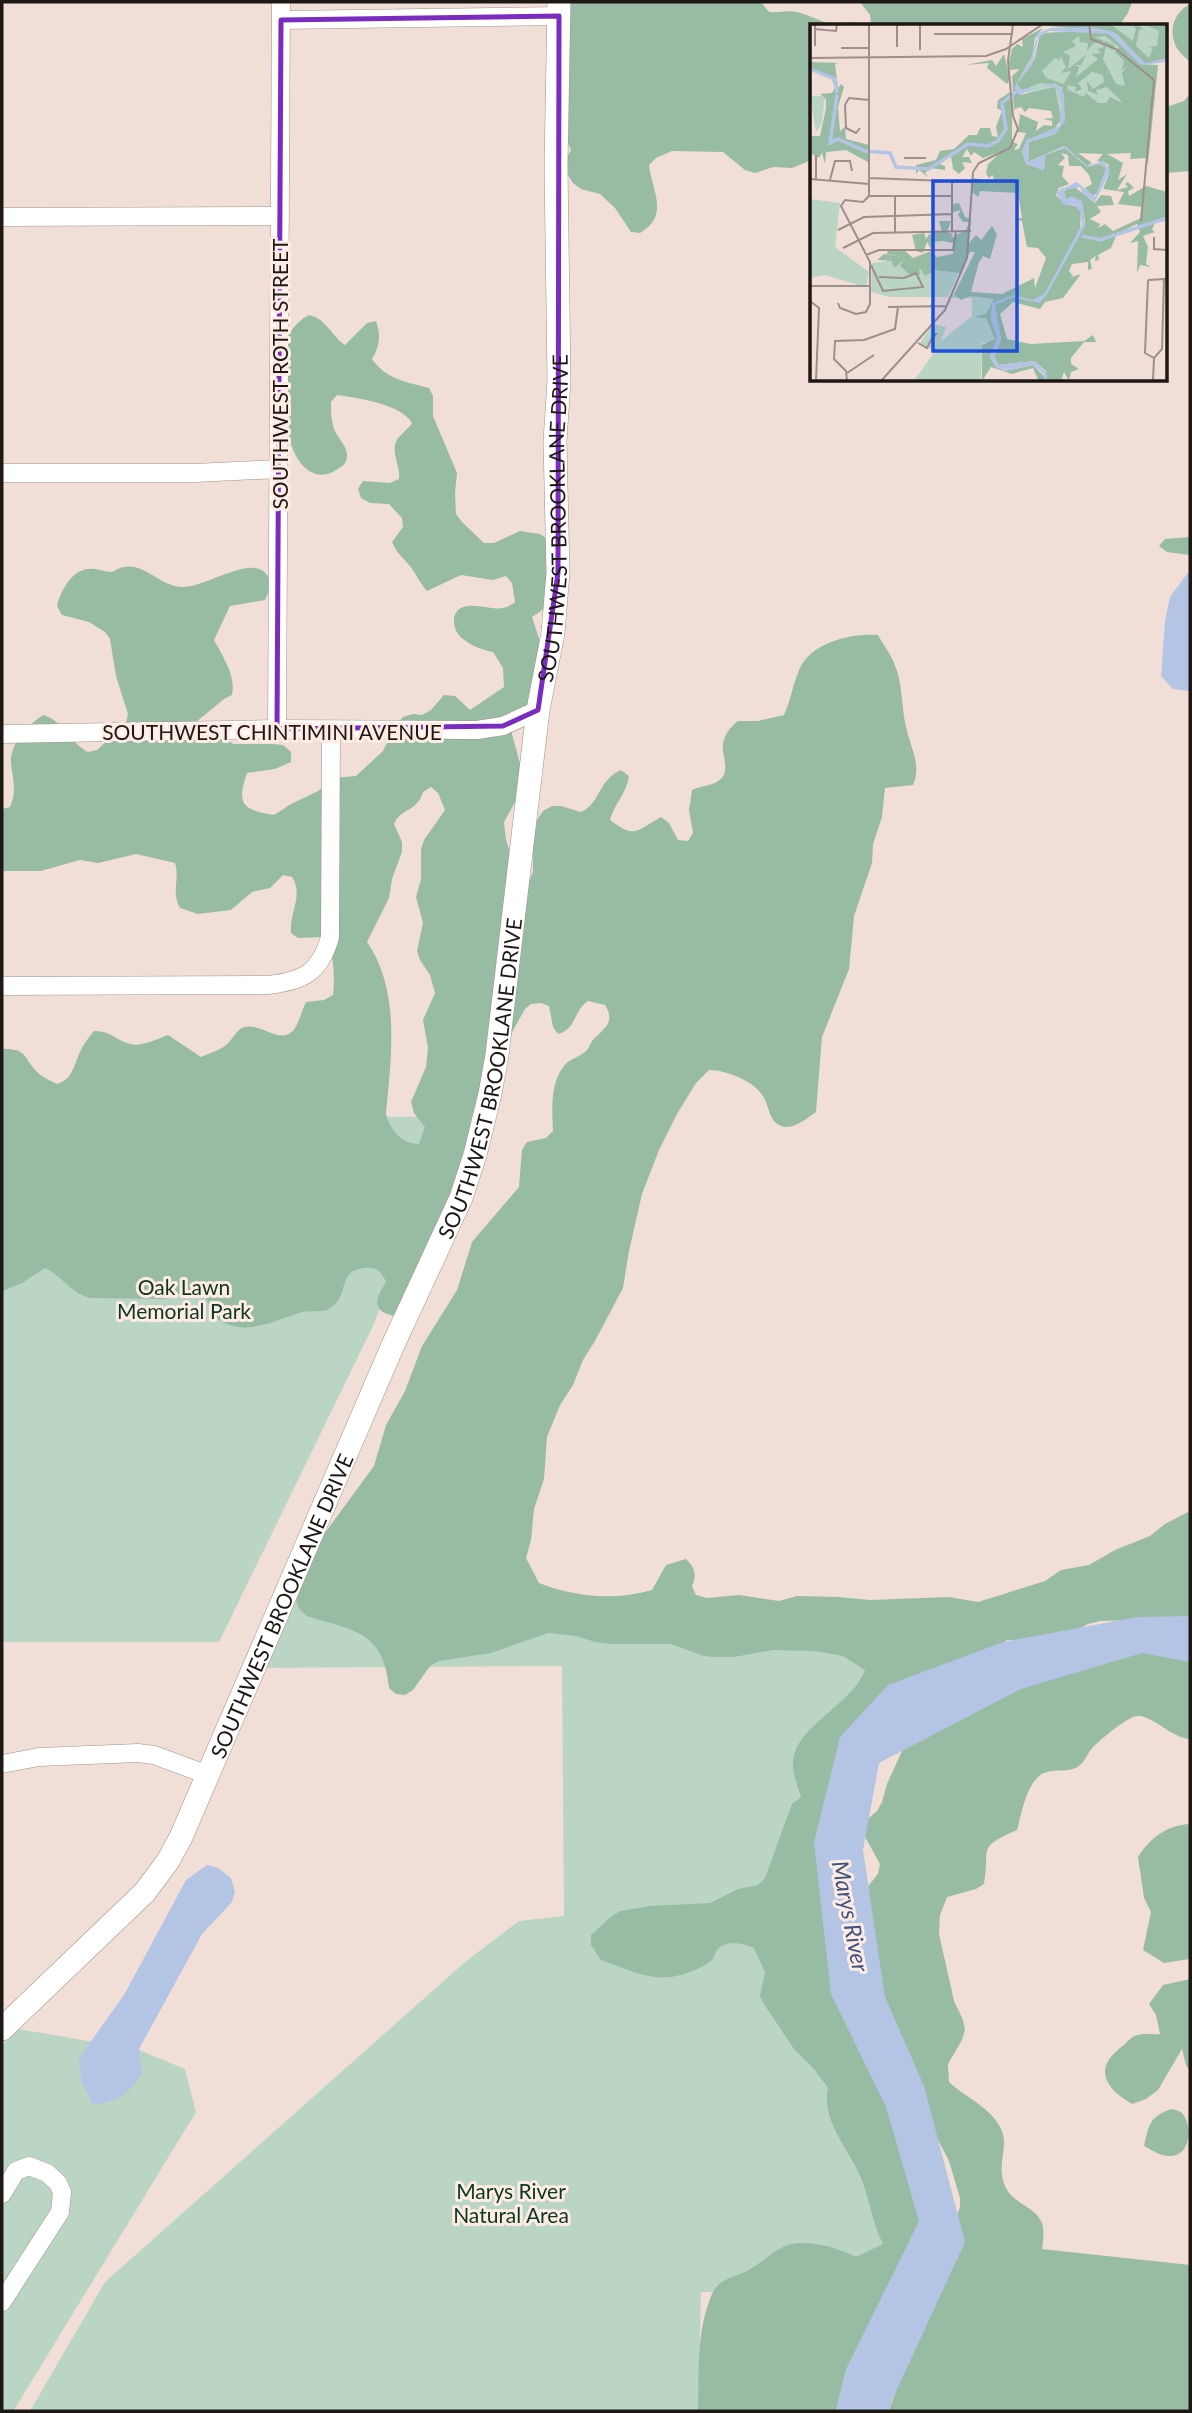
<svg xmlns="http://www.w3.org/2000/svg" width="1192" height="2413" font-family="Lato,sans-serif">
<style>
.green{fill:#bad5c3}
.forest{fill:#98bba4;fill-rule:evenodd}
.water{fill:#b4c4e5}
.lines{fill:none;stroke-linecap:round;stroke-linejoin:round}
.minor-casing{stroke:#a2928a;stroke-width:19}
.tertiary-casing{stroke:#a2928a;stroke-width:24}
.minor{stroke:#fff;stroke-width:18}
.tertiary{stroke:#fff;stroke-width:23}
.marked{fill:none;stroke:#7b2cbf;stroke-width:5;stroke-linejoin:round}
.labels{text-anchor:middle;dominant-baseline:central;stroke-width:6;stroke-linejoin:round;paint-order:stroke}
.street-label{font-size:21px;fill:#1e1815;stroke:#feece4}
.park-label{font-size:21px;fill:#0a3720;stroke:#feece4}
.water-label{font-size:23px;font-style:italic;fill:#3f5381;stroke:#feece4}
.inset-river{fill:none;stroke:#b4c4e5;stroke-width:3.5}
.inset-road{fill:none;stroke:#9d8f89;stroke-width:2}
.view{fill:#1d4ed8;fill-opacity:0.15;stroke:#1d4ed8;stroke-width:3.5}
.inset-edge{fill:none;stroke:#1e1815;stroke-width:3.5}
</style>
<rect width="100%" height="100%" fill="#f1dfd7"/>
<g class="green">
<polygon points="2,1115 461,1117 392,1276 373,1326 219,1642 2,1642"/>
<polygon points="290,1600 877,1615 888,1685 840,1737 882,2132 886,2290 701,2292 698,2411 30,2411 105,2282 465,1962 519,1921 564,1916 562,1666 254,1668"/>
<polygon points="19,2029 139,2050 185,2069 196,2112 14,2410 2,2411 2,2045"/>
</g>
<g class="forest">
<path d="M568,2H761L769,12C779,13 788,10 797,12C822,19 823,27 852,22L858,26H812V160L792,168L773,167L755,173L745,170L723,152L672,151L656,158L649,165C652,191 670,215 640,233L631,232L615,208L600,194L581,189L573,183L562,166L571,150L567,140Z"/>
<polygon points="860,2 1132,2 1128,13 1119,26 871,26 870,15"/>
<path d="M1190,4V62C1185,57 1177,51 1175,44C1168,28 1176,11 1190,4Z"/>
<polygon points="1190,94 1190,171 1166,173 1166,107 1184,101"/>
<path d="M309,315C327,319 331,336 345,345L367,323L376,321C381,335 380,346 372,359C386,379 406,382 429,388L433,396V416L457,473L455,493L456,514L462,522L484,543H494L520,531L540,534L549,540L546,559L548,606L532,617L544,654L545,687L512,723V734L520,764V784L519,795L504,822L506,840L519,878L502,909L504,931L522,899L533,872V826L543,811L552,806H561L581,812C601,803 597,781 621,770L629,776C627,793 614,804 610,820C635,839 636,831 661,817L669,823L678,840L688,841L693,833L689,810L692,790C700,786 711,786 718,781C732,772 721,756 723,744C724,735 731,726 738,721H758L784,715C791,700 793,683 800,668C812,642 852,633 878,635C883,644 890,653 894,663C903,683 901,705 906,727C910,746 922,765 913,785L885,788L882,817L873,844L872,863L854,916L849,969L822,1037L816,1112C806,1119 788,1135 775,1122C769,1116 768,1104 763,1096C754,1081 726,1070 709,1070L696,1083L677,1114L659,1150L642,1194L629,1251L623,1288L595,1341L583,1360L573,1385L560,1405L547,1437L544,1479L534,1509L531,1540L526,1558L539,1583C575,1597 614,1601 652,1590L666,1565L686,1559C695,1568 697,1574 692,1586L696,1595L707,1598L739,1595L779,1601L797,1596L839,1597L870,1600L949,1597L978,1602L1045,1581L1061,1570L1089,1565L1115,1550L1150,1536L1165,1524L1190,1511V1634L1166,1619L1100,1621L1088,1624L1063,1638L1036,1642L1007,1640L879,1736L852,1824L908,2133L925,2248L907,2247L846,2370L836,2411H698C699,2372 696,2331 712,2294C718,2279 734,2277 747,2271C761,2264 773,2250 788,2245C809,2239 838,2248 856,2257L883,2244C873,2224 870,2203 863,2183C853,2153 820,2122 828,2088L814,2069L794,2049L764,2004L760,1996L765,1972L754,1948C743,1943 726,1940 717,1950C715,1953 714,1957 712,1960C705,1967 686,1974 676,1976C652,1982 624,1968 601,1960L591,1945V1935L613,1915L621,1911L650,1906L710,1903L738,1889L758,1885L765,1878L792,1804L801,1797C798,1787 793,1775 793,1765C792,1727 852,1706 865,1670L843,1656L815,1651L773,1650L734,1657H715L704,1656L671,1644H613L595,1642L576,1636L548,1633L491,1653L439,1661L430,1666L413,1690L405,1695L396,1694L389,1688C384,1631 354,1631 307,1616C299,1610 296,1605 296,1595L319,1541L374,1466L386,1425L405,1391L422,1346L457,1290L472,1242L519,1187L522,1150L527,1142L546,1138L553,1131C552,1110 550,1083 564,1066C570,1058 581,1057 587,1050C589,1048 590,1044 592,1041C604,1028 616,1023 605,1005L588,1001C573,1011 577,1029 558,1034L553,1027L549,1006L541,1003L531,1004L525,1009L511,1034L473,1147L401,1310L394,1316C370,1311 376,1298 386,1282C383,1275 380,1269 371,1268C334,1266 352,1296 329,1309C321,1313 311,1310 302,1312C276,1320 244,1338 218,1319C208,1312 208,1296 200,1287L165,1299L90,1298C71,1293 62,1276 45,1268L22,1283L2,1291V1049C27,1048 23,1057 37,1072C42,1077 51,1081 57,1084C75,1079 74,1061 83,1046C86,1041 90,1036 94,1031C109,1030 116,1040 130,1044C142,1047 157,1039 168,1035L201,1057C209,1053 219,1051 226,1045C231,1041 235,1033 240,1029C259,1018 281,1049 295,1028C300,1020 302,1010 306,1002L324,1000L333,995C335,978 334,953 326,937L298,938L291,933C289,912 304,896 292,877L283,875L270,888L252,892L231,910L198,914L180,908C171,892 180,879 175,863L136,854L98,863L80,860L41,871H2V809L10,807C17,791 13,780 11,764C10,742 27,726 43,715C63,720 70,743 88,752L97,750L126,723L128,714L116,676L110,639L105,632L89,622L62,615L57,606C60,592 72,569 89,569C97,568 104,572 112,572C139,554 156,585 181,587C204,589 253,553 267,575C272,584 269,592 265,600L230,606L214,640C223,657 236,675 232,695L224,699L196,722L218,733L233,744H273L283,745L291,752V762L275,769L247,773C236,805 243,810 274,815L291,804L318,791L334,778L356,776L383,751L396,725L403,717L413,714L422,715L431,710L444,695L455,696L470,710L504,687L503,668L493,652C482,650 472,646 463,639C451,630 449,608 468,606C485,604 500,615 515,602L512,583L506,576L493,580L461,575L427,591C420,583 416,574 410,566C403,558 396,552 392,542L403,527L402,518L389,504L370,503L361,498L358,489L363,481L390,483L399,479C401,466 390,452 397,440C401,433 408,430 412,423C401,404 358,398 337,395L331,402C331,411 331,420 334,429C337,438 348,446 347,457C346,466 339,468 333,472C312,482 297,463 291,444C287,431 291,414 290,401C289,390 283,380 282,369C281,348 289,325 309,315ZM431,787L438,793L445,810L424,840L421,849V879L416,897L423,923L417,951L420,960L430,975L435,993L423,1020L428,1048L426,1067L411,1102L414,1113L425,1127L419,1144C402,1144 390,1130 386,1114C391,1058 401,991 367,942L389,898L392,879L402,852V842L394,824C401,808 417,812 423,792Z"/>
<polygon points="1190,537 1190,555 1167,552 1159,546 1165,539"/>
<path d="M1190,1641V1739C1172,1738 1151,1714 1137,1716C1127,1717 1100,1740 1093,1747C1088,1752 1086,1760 1080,1765C1069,1775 1051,1766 1039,1776C1025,1789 1022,1813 1017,1830C975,1849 991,1846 984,1884L976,1889L947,1897L940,1915L939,1934L954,2001L963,2020L965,2030L962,2040L948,2064L949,2082C965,2097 988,2106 999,2125C1012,2145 994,2164 1006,2188C1014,2205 1039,2207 1043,2227C1044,2234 1043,2242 1042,2249L1190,2265V2411H889L960,2207V2198L949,2161L915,2095L897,2050L860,1896L878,1874L880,1864L864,1835L863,1823L877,1811L882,1802L887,1784L903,1749L970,1692Z"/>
<path d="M1190,1824V1959L1164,1963L1143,1950L1151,1912L1144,1898L1138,1857C1150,1838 1167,1825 1190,1824Z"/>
<path d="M1190,1979V2071L1186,2065L1182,2049L1158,2090L1146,2099L1132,2104C1103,2087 1093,2067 1124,2045C1128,2041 1132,2036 1138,2035C1145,2033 1153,2035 1160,2034L1156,2015L1149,2004L1163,1985Z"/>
<path d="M1171,2109C1175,2110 1179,2110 1182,2113C1192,2124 1192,2155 1171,2156C1161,2157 1152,2150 1144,2146C1149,2125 1149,2117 1171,2109Z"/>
</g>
<g class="water">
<polygon points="1190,570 1190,691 1173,689 1161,676 1165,621 1170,597"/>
<polygon points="1190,1616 1190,1662 1142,1653 1021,1689 879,1763 863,1850 885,1997 924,2086 965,2242 893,2398 889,2411 836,2411 846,2370 919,2221 886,2107 831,1994 814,1842 840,1737 888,1685 1003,1642 1138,1617"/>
<path d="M207,1865L218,1868L231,1878L235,1892L232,1902L202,1934L139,2049L142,2074C127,2095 119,2101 93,2105L81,2081L79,2058L124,1995L186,1880Z"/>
</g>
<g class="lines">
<defs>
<g id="minor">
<polyline points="281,20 559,16"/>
<polyline points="2,217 280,216"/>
<polyline points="2,473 195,473 279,469"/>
<polyline points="277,729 281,2"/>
<polyline points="2,734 277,729 477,730 503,726 538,710"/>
<path d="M2,986L268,985C303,981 320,973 330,937L331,730"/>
<polyline points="2,1764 39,1757 138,1753 154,1755 208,1775"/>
<polyline points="2,2194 16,2171 29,2166 47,2173 58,2183 62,2192 60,2212 2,2302"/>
</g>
<g id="tertiary">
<path id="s1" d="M2,2029L145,1892L168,1861L181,1837L393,1345L461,1198L475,1155L490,1094L497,1055L538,710L553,633L558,573L555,441L559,381L556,166L559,2"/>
</g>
</defs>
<use href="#minor" class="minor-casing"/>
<use href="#tertiary" class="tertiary-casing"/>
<use href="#minor" class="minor"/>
<use href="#tertiary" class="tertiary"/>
</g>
<path class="marked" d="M559,16L558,573L538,710L503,726L277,729L281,20Z"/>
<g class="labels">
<g class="street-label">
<text transform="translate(279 374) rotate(-90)">SOUTHWEST ROTH STREET</text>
<text stroke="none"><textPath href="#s1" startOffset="1650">SOUTHWEST BROOKLANE DRIVE</textPath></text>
<text x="272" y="731">SOUTHWEST CHINTIMINI AVENUE</text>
<text stroke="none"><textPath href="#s1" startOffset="1083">SOUTHWEST BROOKLANE DRIVE</textPath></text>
<text stroke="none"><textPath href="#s1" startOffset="516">SOUTHWEST BROOKLANE DRIVE</textPath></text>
</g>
<g class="park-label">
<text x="184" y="1286">Oak Lawn<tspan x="184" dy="24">Memorial Park</tspan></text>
<text x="511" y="2190">Marys River<tspan x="511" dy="24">Natural Area</tspan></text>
</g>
<g class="water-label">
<text transform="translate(851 1916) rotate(79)">Marys River</text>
</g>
</g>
<g transform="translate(810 24)">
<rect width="357" height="357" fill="#f1dfd7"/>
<path d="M293,0L352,1L346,37L333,38L312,16L292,5ZM263,6L299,10L325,37L337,43L348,41L340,100L253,99L255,95L207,61L222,41L231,10ZM0,72H15L12,99L6,108ZM0,175L30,179L25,223L59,248L56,263L14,251L0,254ZM95,235H155L138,273H80L61,268L62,239ZM143,270L185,271L188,313L185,318L172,319L171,357H104L125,327L110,319L120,304L124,300L136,303L131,317L162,292V274H141Z" fill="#bad5c3"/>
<path d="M300,0L323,17L326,5L322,1L357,2V34L340,40L334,39L307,10L293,8L305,11L330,40L348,41L338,140L336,134L320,135L321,129L297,130L313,139L308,156L317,150L307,166L318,163L315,160L318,158L324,164L318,167L319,172L336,162L357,168V197L345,198L342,206L345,208L333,212L338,223L336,240L341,243L330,241L327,249L328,217L320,219L330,208L327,200L307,210L301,224L288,231L289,236L285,237L286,232L280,236L282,245L278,246V238L262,240L259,247L263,252L259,254L271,250L253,274L235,278L230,285L203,278L190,290L197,315L221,320L274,317L283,311L286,318H274L261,334V340L269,345L261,348L259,357L254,348L251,357H237L236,347L224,337L189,341L184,333L191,315L183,285L181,295L189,311L180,333L186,343L195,347L223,341L235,353L233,357H224L228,356L223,344L202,350L181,343L172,357V321L185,315L176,294L164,293L176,290L184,275L161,272L151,276L144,270L165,228H160L150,249L126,246L115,252L109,243L110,251L99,250L90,242L94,236L84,244L82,237L67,236L74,230L93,233L77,230L78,226L95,227L103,234L121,227L127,233L143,230V219L132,217L122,218L121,225L117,218L113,229L106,227L102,211L114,209L116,215L120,209L123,214L125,208H132L129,197H141L137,208L143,210L141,214L156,206L159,198H153L148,191L151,186L143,188V180L149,179L155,193L161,195L159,219L166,211L171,216L182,202L187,210L180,235L173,232L169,238L161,268L192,270L224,254L225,264L236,234L228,224L217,223L212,197L204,195L212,194L208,169L170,167L168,173L162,168L164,154L184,158L183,151L179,154L176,150L178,140L191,128L173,134L164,128L161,132L157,125L152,133H159L162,139L152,138L155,144L149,150L143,145L141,132L129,140L135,142V146L120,144L115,149L118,153L109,146L106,150V141L126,136L130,127L144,125L159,111H167L170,104H180L182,112L188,113L186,103L192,87L187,84L188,76L200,68L203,85H204L202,52L210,45L200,46L199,39L202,25L207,20L213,23L212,15L233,4L225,14L222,33L208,57L225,35L230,9L291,7L238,2ZM336,1L349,7L347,22L338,23L343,24L339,34L326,22L329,6L333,5L329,2ZM269,12L270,18L278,19L277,27L284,19L294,18L293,24L287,25L291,29L281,30L288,35L266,53L269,43L264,41H271L276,31L258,45L260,32L253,28L266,22L262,17ZM295,12L309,23L305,28L314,37L312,46L317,42L312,49L315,62L306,60L293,35L296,22L303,26L304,21L285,13ZM250,31L256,43L251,49L261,47L254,60L236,54L232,47L245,34L250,36ZM282,48L293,51L294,58L283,65L277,57L278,67L288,71L286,66L297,63L313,79L300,73L296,79H288L276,69L274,73L258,66L257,61L266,63L265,68L272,65L268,59ZM230,59L252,63L255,96L245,110L219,118L218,138L254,122L277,142L282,139L268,129L293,130L287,137L298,140L299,150L293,165L314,168L308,180L333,183L331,194L303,207L295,200L288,204L290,200L280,195L291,188L287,182L304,181L301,172L291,171L285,179L262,161L251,170L254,177L261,173L272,178L275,198L270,210L271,183L254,180L246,171L249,164L259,160L252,152L254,142L248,141L255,134L251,129L258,131L259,142H271L279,151L282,160L275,164L282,172L290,168L296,144L290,140L277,143L255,124L235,131L234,146L216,140L212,128L217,116L244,106L251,95L245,63L210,71L205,63L213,66ZM211,83L215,88L219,84L241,87L243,94L233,95L242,97V102L234,101L226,107L228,98L210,90L208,108L216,109L209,125L204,126L208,120L202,118V86ZM194,30L200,55L197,60L177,44L179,39L155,41L182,36L186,42ZM0,38L29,39L25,40L28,64L31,60L34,63L28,83L30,107L35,103L36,115L59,121L58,138L36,126L16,128L15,140L12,129L9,134L2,130L0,135V112H10L16,84V75L10,70L22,69L25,63L21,53L0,45Z" fill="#98bba4" fill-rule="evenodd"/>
<path d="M282,3L304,8L335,39L357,34V38L331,41L299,10L239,7L228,14L222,41L207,60L211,66L246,59L254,70L255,97L245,110L219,118L218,138L255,122L277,142L294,137L300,147L285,178L273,170L270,163L251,167L252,175L264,173L272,177L275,202L236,272L229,279L203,273L185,281L191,315L184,333L189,341L224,337L237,349V357H233L234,350L223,341L195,347L186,343L180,333L187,313L181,297L182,279L203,271L223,276L235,269L272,200L269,180L252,179L246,168L267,158L285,173L296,144L290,140L277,143L255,124L235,131L234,146L216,140L212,128L217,116L249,102L252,80L246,63L231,62L209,71L204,63L220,38L228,9L241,4Z" fill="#b4c4e5"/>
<path class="inset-river" d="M0,45L25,55L27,69M27,71L20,119L28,115L55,127L80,129L86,143L119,145L158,120L178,122L188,117L196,105L192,79L207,67M252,164L255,179H265L271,186M272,212L290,216L357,194"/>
<path class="inset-road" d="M5,0V22M59,0V34M279,0L281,15L306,25L344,56L331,197M4,5L26,7L27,0M124,10H203M87,23V0M31,24H59M110,26V0M0,34L176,32L196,25L233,0M50,104L46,109L36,104L35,81L39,74L59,76M94,134H116M59,154L162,158M0,155L59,160M6,155V131M20,156L25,137H40L42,147M59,172H142M28,206L54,193L142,190M142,208V158M85,209V172M344,213V225L357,226M33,224L63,209L161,207M56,231L69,226H143L146,208M61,241L73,267L113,263L106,249L94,254L69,253M354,255L352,325L344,334L335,329L338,257L339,256L354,255H357M0,262H59M0,277L9,284L6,357M28,279L30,284L46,290L56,288L60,280V238L31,182L35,176L53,178L59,172V34M78,283L137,282M108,319L117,324L124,310H126L119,320M37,349L64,331M37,357L36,347L24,335L25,317L54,316L85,305L88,283M71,357L135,286L157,234L163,148L169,139L200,124L208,105L203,92L198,37L203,0M343,357L344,334"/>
<path class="view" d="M123,157H207V327H123Z"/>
<rect width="357" height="357" class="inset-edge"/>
</g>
<rect width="1192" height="2413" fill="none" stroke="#1e1815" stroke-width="7"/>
</svg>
